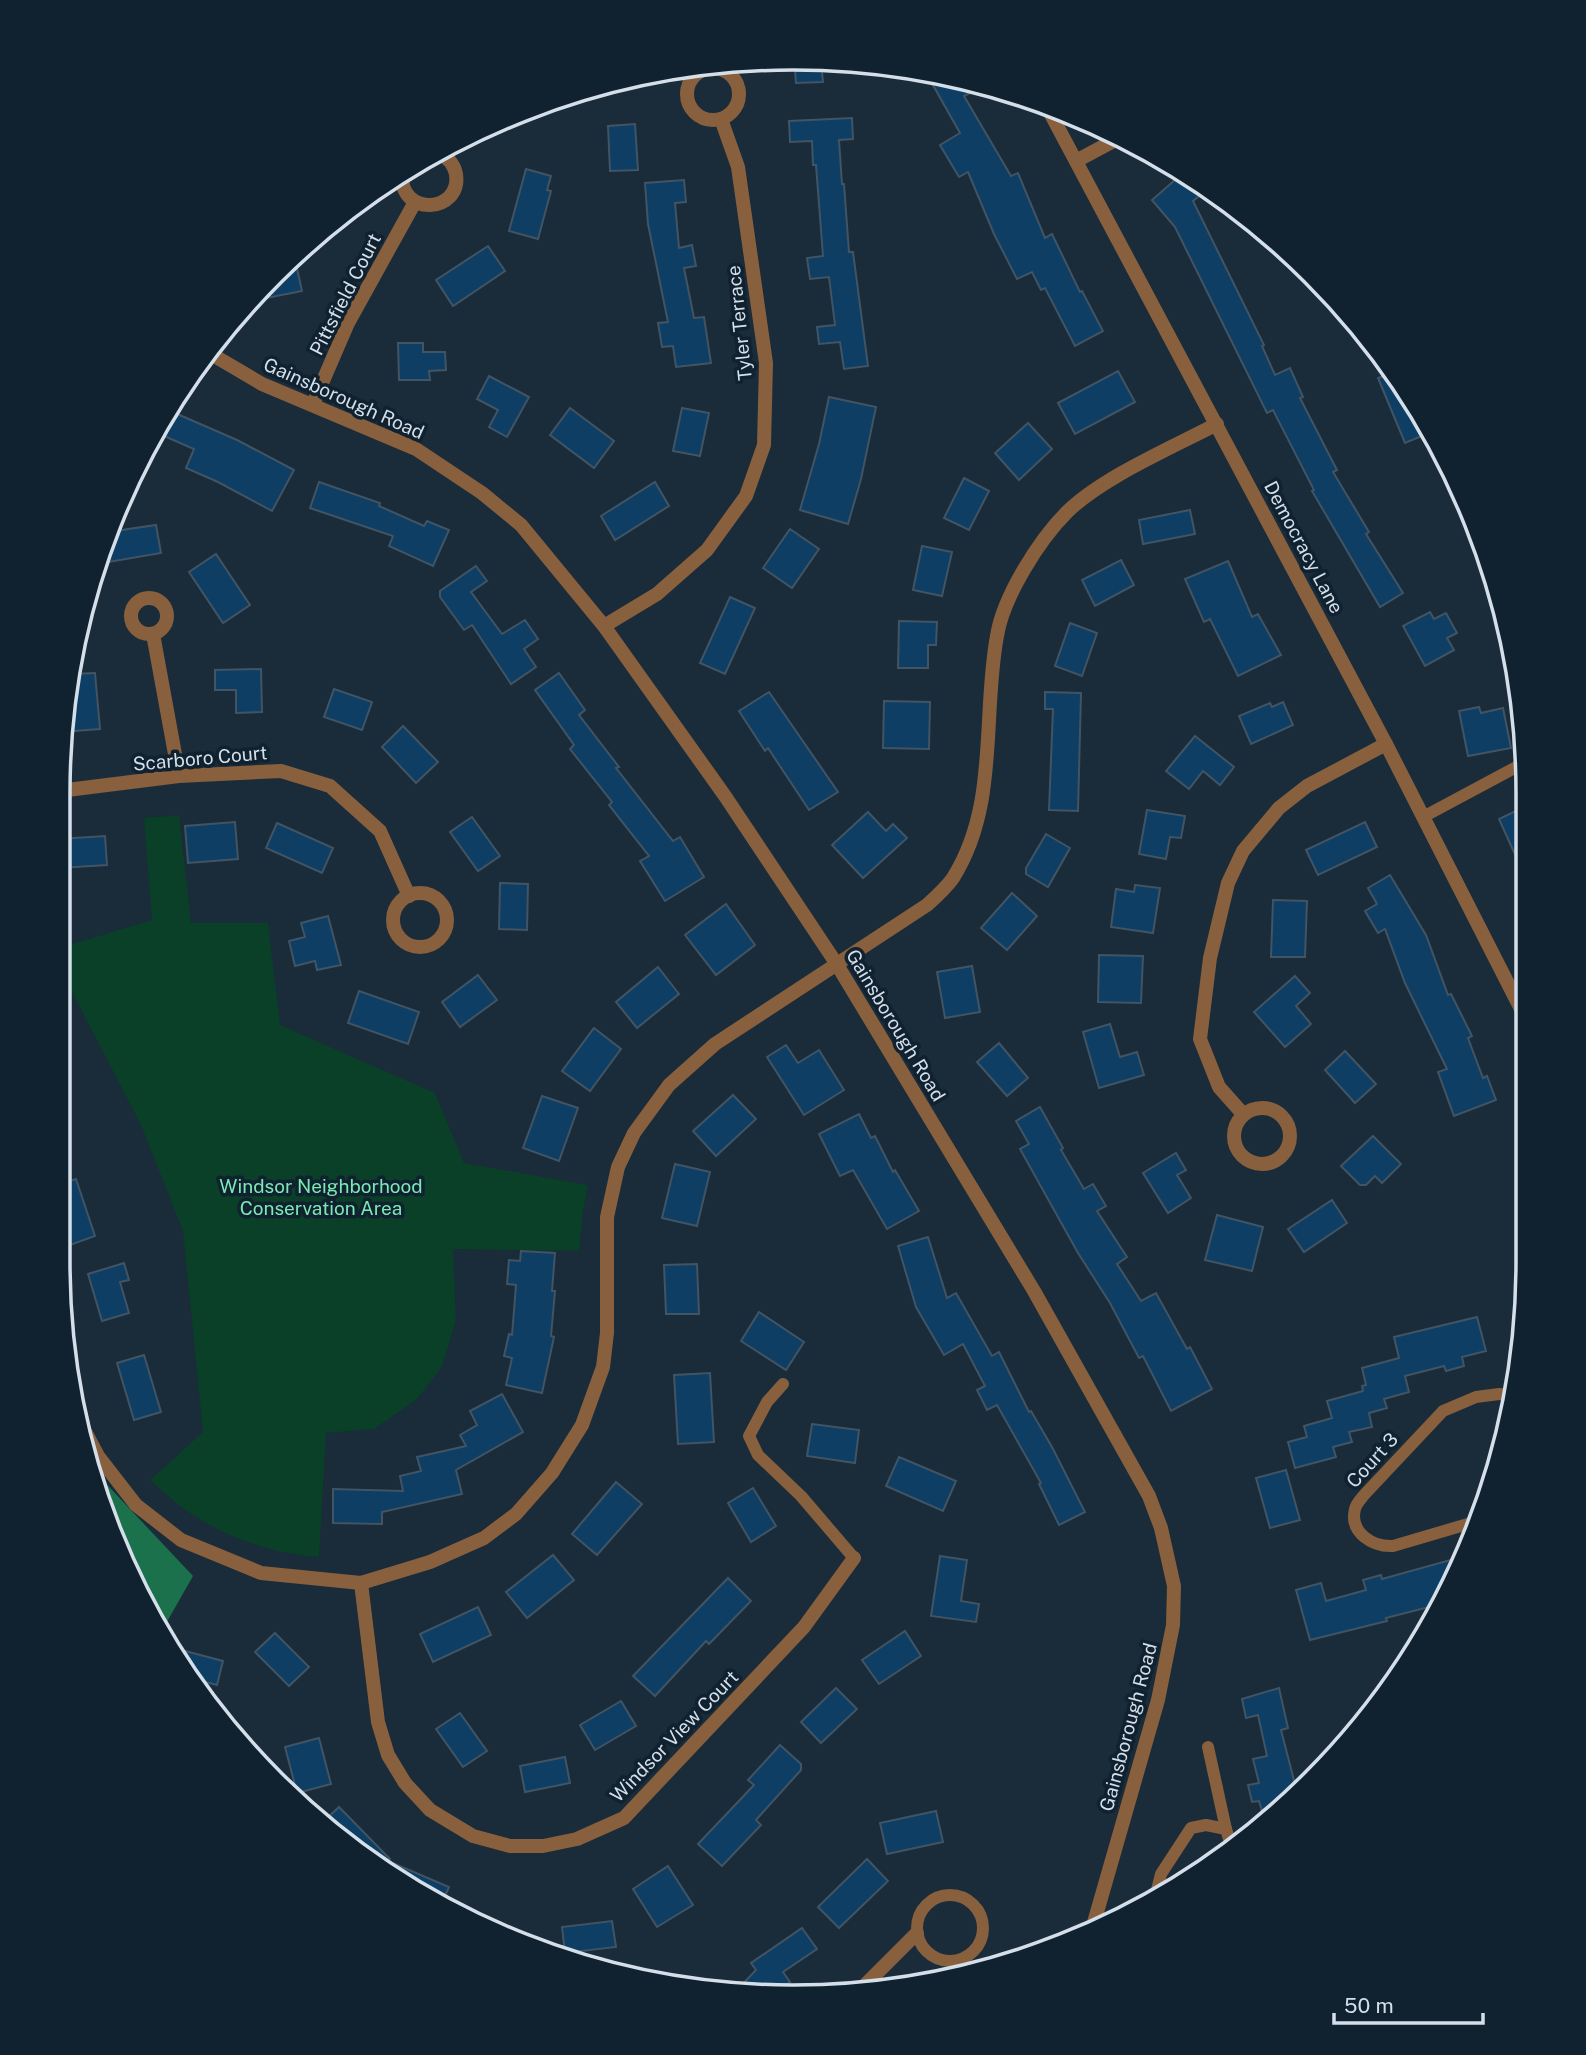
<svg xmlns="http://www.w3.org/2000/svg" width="1586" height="2055" font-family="'Public Sans',sans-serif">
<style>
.green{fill:#0a3f28}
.forest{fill:#1a714c}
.building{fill:#0e3e63;stroke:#415464;stroke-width:2}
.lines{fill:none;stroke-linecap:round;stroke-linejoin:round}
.service{stroke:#88603d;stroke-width:12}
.minor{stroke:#88603d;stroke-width:14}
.tertiary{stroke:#88603d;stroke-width:14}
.labels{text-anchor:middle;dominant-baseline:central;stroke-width:7;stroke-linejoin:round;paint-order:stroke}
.street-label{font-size:19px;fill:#d4dfe9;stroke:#10212f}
.park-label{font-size:19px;fill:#7beab2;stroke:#10212f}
.rim{fill:none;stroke:#d4dfe9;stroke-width:3.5}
</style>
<rect width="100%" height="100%" fill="#1a2b39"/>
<path class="green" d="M179,815L191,923H268L280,1025L435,1093L464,1163L588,1185L583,1211L579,1251L453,1249L456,1320L442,1367L416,1400L374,1429L326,1433L319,1557C254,1552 196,1526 150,1480L203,1432L183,1231L141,1125L59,967V948L152,920L144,818Z"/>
<polygon class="forest" points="97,1474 193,1576 160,1634 93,1477"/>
<g class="building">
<polygon points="794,58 821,61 823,82 796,83"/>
<polygon points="925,71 966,81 972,92 964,96 1011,176 1018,173 1045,238 1052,234 1080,292 1082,291 1103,331 1075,346 1045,288 1041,290 1032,272 1017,279 994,234 968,172 959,177 940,145 960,133"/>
<polygon points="852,118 853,139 839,140 842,184 844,184 849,252 853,252 868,366 844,369 840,342 819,344 817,327 835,325 829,277 810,279 807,258 823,256 816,165 813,165 812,141 790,142 789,121"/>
<polygon points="635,124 638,170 610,171 608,126"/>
<polygon points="526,169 551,176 547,190 551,191 538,239 509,231"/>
<polygon points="1184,172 1209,188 1193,201 1264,345 1262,346 1275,375 1290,368 1303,397 1300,398 1337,470 1333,472 1369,532 1366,534 1403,593 1380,607 1312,491 1314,490 1273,410 1267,413 1175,227 1152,200"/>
<polygon points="684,180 686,202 675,203 679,248 692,245 696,266 684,268 694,318 704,317 711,363 676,367 673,346 662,347 658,323 668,322 648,224 645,183"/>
<polygon points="488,246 505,271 453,306 436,280"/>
<polygon points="294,255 302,291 251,301 254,298"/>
<polygon points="398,343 423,343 423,352 445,352 446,370 429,371 430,380 399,380"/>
<polygon points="1118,371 1135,402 1075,434 1058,403"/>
<polygon points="1394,372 1405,385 1429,433 1405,443 1378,378"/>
<polygon points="489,376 529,397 507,437 489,427 498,410 477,399"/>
<polygon points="829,397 876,407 861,479 848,524 800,510 819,444"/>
<polygon points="570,408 614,441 594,468 550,435"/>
<polygon points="682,408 709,413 700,456 673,451"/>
<polygon points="175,413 237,440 294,470 272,511 218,482 186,468 194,449 164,436"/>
<polygon points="1028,423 1052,449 1019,480 995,453"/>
<polygon points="964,478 989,491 969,530 944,518"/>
<polygon points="319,482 380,503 379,506 424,526 427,521 449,530 433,566 389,546 393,536 310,508"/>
<polygon points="655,482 669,506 615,540 601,516"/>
<polygon points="1190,510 1195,534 1143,544 1139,520"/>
<polygon points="156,525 161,553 97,564 109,532"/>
<polygon points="790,529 819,549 792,588 763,568"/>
<polygon points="922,546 952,552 942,596 913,590"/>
<polygon points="216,554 250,605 223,623 189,572"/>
<polygon points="1121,560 1134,585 1095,606 1082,580"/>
<polygon points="1228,561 1252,617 1258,614 1281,655 1238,676 1210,619 1204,622 1185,579"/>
<polygon points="476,566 487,581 471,592 502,634 525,620 538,639 524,649 536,667 511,684 472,625 464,630 440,597 440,591"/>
<polygon points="730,597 755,608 725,674 700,663"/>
<polygon points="1430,612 1434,619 1446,613 1457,633 1447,638 1454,650 1425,666 1403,626"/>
<polygon points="899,621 937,622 936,645 928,645 928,668 898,668"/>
<polygon points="1070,623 1097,633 1082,676 1055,666"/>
<polygon points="261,669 262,712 236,713 236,690 215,690 215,670"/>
<polygon points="95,673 100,729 61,732 66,708 71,707 71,674"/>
<polygon points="559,673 585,710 579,715 619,767 616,768 673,841 680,837 704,877 665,901 640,861 649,856 609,805 612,802 570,749 574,745 535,690"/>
<polygon points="334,689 372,702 362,730 324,717"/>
<polygon points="769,692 838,792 809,810 768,748 765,751 739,711"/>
<polygon points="1045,692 1081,693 1078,811 1049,810 1053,709 1045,709"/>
<polygon points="884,701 930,702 929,749 883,748"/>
<polygon points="1283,702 1293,725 1251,744 1239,716 1270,703 1272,707"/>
<polygon points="1479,707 1481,713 1503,708 1511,748 1468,756 1459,711"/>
<polygon points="403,726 438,762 416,783 382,747"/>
<polygon points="1195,736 1234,767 1220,785 1203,771 1189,789 1166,771"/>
<polygon points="1522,808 1522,870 1499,819"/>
<polygon points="1147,810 1185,816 1181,838 1170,837 1166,859 1139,854"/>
<polygon points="868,812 886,831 893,824 907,838 863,878 832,845"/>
<polygon points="472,817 500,856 478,871 450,832"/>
<polygon points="235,822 238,859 188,863 185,826"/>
<polygon points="1365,822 1377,847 1318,875 1306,850"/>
<polygon points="277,823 333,848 322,873 266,848"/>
<polygon points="1046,834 1070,848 1048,887 1026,874 1026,868"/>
<polygon points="105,836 107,865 60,868 59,839"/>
<polygon points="1390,875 1426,935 1448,995 1451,994 1472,1036 1468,1038 1483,1078 1487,1076 1496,1100 1454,1116 1438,1072 1447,1069 1405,983 1385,929 1378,933 1365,911 1377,904 1368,888"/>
<polygon points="500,883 528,884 527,930 499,929"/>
<polygon points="1135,885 1160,888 1153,933 1111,927 1116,889 1134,892"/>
<polygon points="1012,893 1037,916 1007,950 981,928"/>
<polygon points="1273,900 1307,901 1305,957 1271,957"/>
<polygon points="726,904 755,945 716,975 685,935"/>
<polygon points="328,916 341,965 317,970 315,961 295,966 289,941 305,937 301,923"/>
<polygon points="1099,955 1143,956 1141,1003 1098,1002"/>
<polygon points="972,966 980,1012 945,1018 937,972"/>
<polygon points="658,967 679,994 637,1028 616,1002"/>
<polygon points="478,975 497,1000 460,1027 442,1002"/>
<polygon points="1295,976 1310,993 1296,1006 1311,1024 1285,1047 1254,1012"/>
<polygon points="359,991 419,1012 408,1044 348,1023"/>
<polygon points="1110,1024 1120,1057 1137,1052 1144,1075 1099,1088 1083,1032"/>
<polygon points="594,1028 621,1049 590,1091 562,1071"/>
<polygon points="999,1043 1028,1078 1007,1096 977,1062"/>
<polygon points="786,1045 798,1063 819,1050 844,1090 804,1115 767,1057"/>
<polygon points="1345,1051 1376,1084 1355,1103 1325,1070"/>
<polygon points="733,1095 756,1119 716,1156 693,1131"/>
<polygon points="542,1096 578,1108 559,1161 523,1148"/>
<polygon points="1040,1107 1063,1148 1061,1150 1084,1189 1093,1184 1106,1206 1097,1211 1127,1257 1117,1264 1141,1301 1156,1293 1187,1349 1190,1347 1212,1389 1171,1411 1143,1356 1139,1358 1110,1303 1078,1253 1020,1149 1029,1144 1016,1121"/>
<polygon points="859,1114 871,1138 875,1136 893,1172 895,1170 919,1211 887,1229 853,1170 840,1176 819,1134"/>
<polygon points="1373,1136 1401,1164 1382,1183 1375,1176 1366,1185 1360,1185 1341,1166"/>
<polygon points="1176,1153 1186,1170 1177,1175 1191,1198 1168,1213 1143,1173"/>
<polygon points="675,1164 710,1172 697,1226 662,1218"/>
<polygon points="76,1179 95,1236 70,1245 58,1208 58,1185"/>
<polygon points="1332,1200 1347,1223 1304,1252 1288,1229"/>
<polygon points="1217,1215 1263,1227 1252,1271 1205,1260"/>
<polygon points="928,1237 947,1298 956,1293 992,1356 999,1352 1029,1412 1031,1411 1052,1447 1085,1512 1059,1525 1039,1484 1041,1483 997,1405 987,1410 977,1390 985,1386 963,1344 944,1355 916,1307 898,1246"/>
<polygon points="521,1251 555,1253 552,1291 555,1291 551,1336 554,1337 542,1393 506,1385 512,1358 504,1356 509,1334 512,1335 516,1285 507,1284 509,1260 520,1261"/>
<polygon points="124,1263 129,1280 120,1282 129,1313 102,1321 88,1274"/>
<polygon points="697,1264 699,1314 666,1314 664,1265"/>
<polygon points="759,1312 804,1342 786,1370 741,1341"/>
<polygon points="1477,1317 1486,1351 1462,1357 1464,1366 1446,1371 1444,1366 1405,1376 1409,1392 1384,1399 1387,1408 1369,1413 1372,1427 1349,1432 1352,1442 1333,1447 1336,1457 1295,1468 1288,1442 1307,1437 1304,1426 1332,1418 1327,1401 1363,1391 1362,1386 1366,1385 1362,1368 1399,1358 1394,1337"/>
<polygon points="144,1355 161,1412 134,1420 117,1363"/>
<polygon points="710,1373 714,1442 678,1444 674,1375"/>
<polygon points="502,1394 523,1432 456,1470 462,1494 382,1512 382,1524 333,1523 333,1489 403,1491 400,1476 421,1471 417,1457 466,1446 460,1435 477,1425 470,1411"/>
<polygon points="812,1424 859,1430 855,1463 807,1456"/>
<polygon points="899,1457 956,1481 943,1511 886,1486"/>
<polygon points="1286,1470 1300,1520 1270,1528 1256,1478"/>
<polygon points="616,1482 642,1504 597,1555 572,1534"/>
<polygon points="753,1488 776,1526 751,1542 728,1503"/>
<polygon points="553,1555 574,1580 527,1618 506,1592"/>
<polygon points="940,1556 967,1560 961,1601 979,1604 976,1622 931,1616"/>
<polygon points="1461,1557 1437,1605 1386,1618 1387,1621 1310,1640 1296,1590 1321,1583 1326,1601 1366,1590 1363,1580 1381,1575 1382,1579"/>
<polygon points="728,1578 751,1601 709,1644 706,1641 655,1696 633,1676"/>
<polygon points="478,1607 491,1635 433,1662 420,1634"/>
<polygon points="905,1631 921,1656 879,1684 862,1660"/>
<polygon points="275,1633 309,1667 289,1686 255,1652"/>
<polygon points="170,1647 223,1661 217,1685 194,1679"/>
<polygon points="836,1688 857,1709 821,1743 801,1722"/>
<polygon points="1279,1688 1288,1728 1281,1730 1296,1788 1285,1791 1288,1802 1265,1821 1259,1801 1252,1802 1248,1785 1259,1783 1253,1759 1267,1756 1258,1715 1246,1718 1242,1699"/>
<polygon points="621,1701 636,1726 595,1750 580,1725"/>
<polygon points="460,1713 487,1751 463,1767 436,1729"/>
<polygon points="319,1738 331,1784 297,1793 285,1747"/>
<polygon points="780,1745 801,1764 801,1770 756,1820 761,1825 722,1866 698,1844 754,1785 748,1780"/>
<polygon points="565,1757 570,1783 525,1792 520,1766"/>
<polygon points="339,1807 390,1859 388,1861 449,1887 441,1905 426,1899 324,1821"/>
<polygon points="936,1811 943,1842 887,1854 880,1823"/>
<polygon points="867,1859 888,1881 839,1928 818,1907"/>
<polygon points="668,1866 693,1905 657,1927 633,1889"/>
<polygon points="612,1921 616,1947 565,1953 562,1927"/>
<polygon points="802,1928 817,1949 783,1972 790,1982 772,1994 737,1990 756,1970 751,1963"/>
</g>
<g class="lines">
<g class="service">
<polyline points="1423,817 1522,764"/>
<polyline points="783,1384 767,1402 749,1436 758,1455 801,1496 854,1558"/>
<path d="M1478,1521L1393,1546C1373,1547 1349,1533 1355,1509C1356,1504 1361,1499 1364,1495L1443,1411L1476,1397L1499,1394L1513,1396"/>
<polyline points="1208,1747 1226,1829"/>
<circle cx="950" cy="1928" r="33"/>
<polyline points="1155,1898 1161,1874 1191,1828 1206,1825 1226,1829 1232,1849"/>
</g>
<g class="minor">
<circle cx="713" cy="94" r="26"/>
<polyline points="1046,105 1386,744 1522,1011"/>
<polyline points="1076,161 1119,138"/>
<path d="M402,173C399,218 462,213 456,174C454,164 447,157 439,153"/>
<polyline points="313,404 348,323 415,202"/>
<circle cx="149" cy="616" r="18"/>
<polyline points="604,626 657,594 707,550 746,496 764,445 766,363 738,167 721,119"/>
<polyline points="153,634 179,776"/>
<polyline points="59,791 179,776 281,771 330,786 380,831 409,896"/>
<circle cx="420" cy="920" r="27"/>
<circle cx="1262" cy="1136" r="28"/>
<polyline points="1243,1114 1219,1087 1200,1039 1210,958 1228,883 1243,851 1279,808 1307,786 1386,744"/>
<path d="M78,1418L98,1456L136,1505L181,1540L261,1573L361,1583L430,1562L484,1538L516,1514L552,1473L582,1425L603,1367L607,1333V1217L618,1167L634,1133L669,1085L715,1044L927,905C936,897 946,888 953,878C999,805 982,716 997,636C1003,597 1039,540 1067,512C1103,477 1171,448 1217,424"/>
<polyline points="361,1583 378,1722 388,1755 405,1783 430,1810 473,1836 510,1846 543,1846 577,1839 624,1818 804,1627 854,1558"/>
<polyline points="862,1988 917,1933"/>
</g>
<polyline class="tertiary" points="206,351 262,384 416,449 482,493 521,525 604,626 725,796 836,963 1034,1291 1149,1496 1161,1528 1174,1586 1173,1625 1158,1700 1091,1933"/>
</g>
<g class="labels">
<g class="street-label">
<text transform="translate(345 294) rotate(-63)">Pittsfield Court</text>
<text transform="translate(739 323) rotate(-96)">Tyler Terrace</text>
<text transform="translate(344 398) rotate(24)">Gainsborough Road</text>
<text transform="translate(1304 547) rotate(62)">Democracy Lane</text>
<text transform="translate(200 758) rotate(-5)">Scarboro Court</text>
<text transform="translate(896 1025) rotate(59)">Gainsborough Road</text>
<text transform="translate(1372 1460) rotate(-48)">Court 3</text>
<text transform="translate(1128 1727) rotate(-75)">Gainsborough Road</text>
<text transform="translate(674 1736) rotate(-46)">Windsor View Court</text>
</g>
<g class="park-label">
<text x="321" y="1186">Windsor Neighborhood<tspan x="321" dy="22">Conservation Area</tspan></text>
</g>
</g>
<path d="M0 0H1586V2055H0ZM793 70H793A723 723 0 0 1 1516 793V1262A723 723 0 0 1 793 1985H793A723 723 0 0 1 70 1262V793A723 723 0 0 1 793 70Z" fill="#10212f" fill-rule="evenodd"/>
<path class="rim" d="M793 70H793A723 723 0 0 1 1516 793V1262A723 723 0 0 1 793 1985H793A723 723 0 0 1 70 1262V793A723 723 0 0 1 793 70Z"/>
<path d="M1334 2013v10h149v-10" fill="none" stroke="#d4dfe9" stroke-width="3.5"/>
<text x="1344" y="2013" font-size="21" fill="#d4dfe9" stroke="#10212f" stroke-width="5" paint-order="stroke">50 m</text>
</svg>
